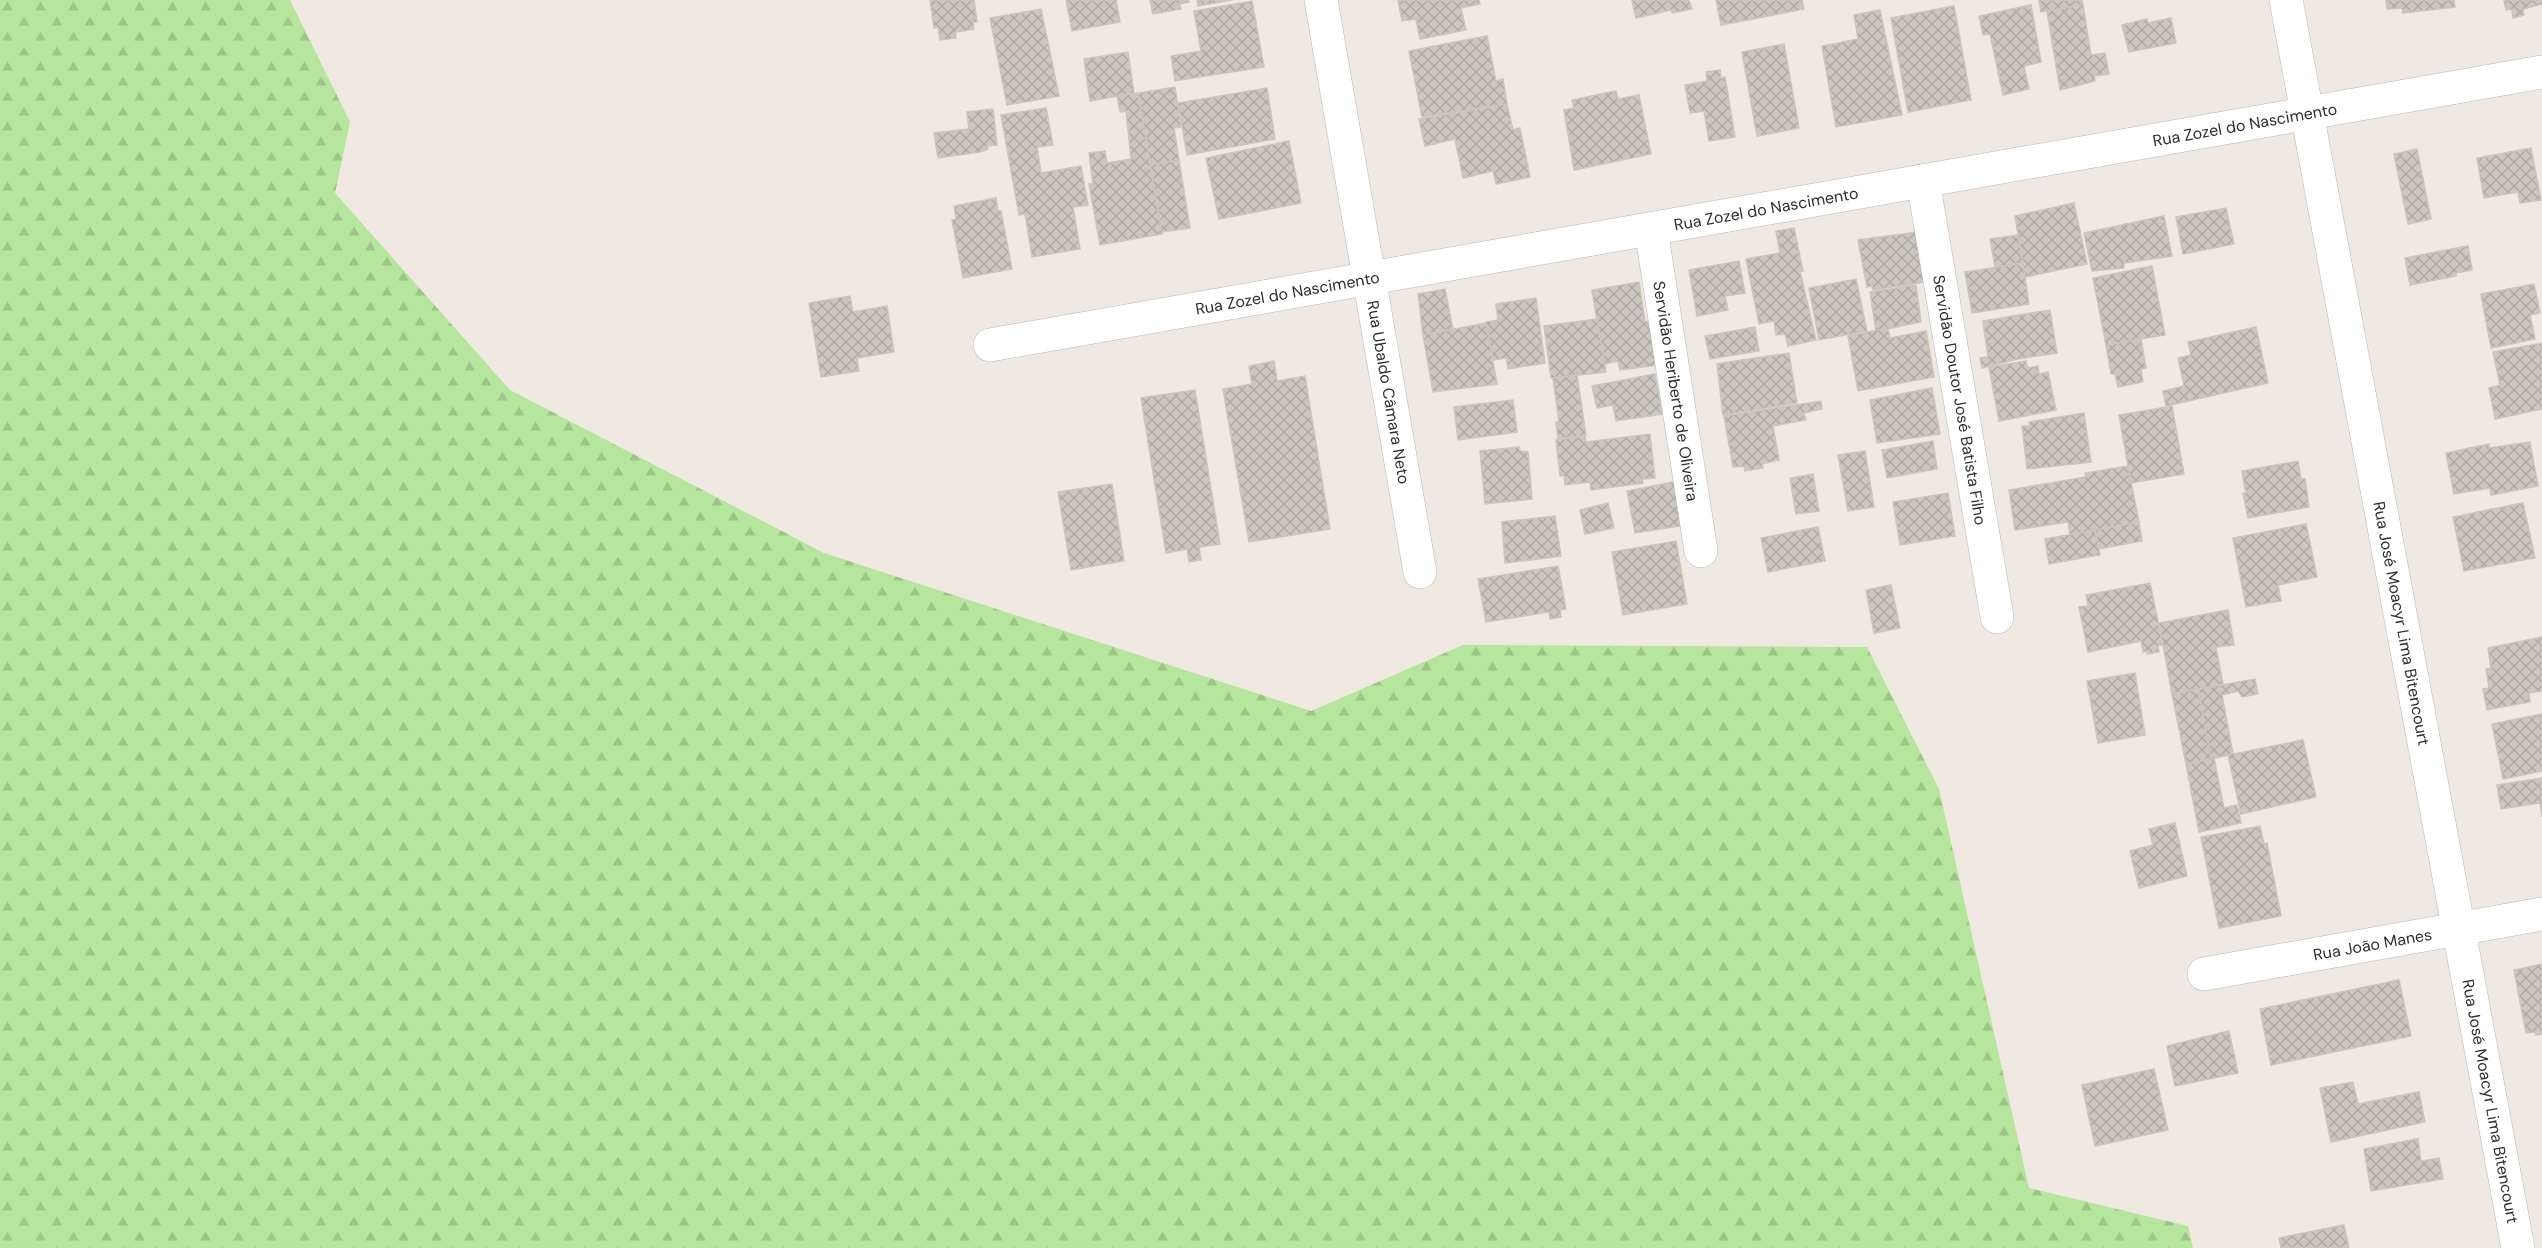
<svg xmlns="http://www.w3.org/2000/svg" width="2542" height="1248" font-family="'DM Sans',sans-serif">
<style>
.forest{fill:url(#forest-firs)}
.building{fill:url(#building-cross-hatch);stroke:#cbc5ba;stroke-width:1.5}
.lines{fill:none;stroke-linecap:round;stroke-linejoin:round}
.minor-casing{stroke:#b4b7c1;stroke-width:34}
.minor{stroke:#fff;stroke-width:33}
.labels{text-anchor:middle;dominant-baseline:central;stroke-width:5;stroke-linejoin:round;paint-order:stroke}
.street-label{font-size:16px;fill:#2e2e2e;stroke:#fff}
</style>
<defs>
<pattern id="forest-firs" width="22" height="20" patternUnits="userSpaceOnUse" patternTransform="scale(1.5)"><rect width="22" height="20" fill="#b6e59e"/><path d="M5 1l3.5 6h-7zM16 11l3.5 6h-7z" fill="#9dc588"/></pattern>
<pattern id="building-cross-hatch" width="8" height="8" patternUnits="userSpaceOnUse" patternTransform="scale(1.5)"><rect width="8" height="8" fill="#cbc7bf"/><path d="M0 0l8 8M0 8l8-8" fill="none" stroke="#afaba4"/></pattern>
</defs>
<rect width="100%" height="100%" fill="#efe9e1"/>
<polygon class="forest" points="0,0 290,0 350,122 335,193 510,390 824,553 1311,711 1463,645 1867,647 1939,789 2029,1188 2188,1226 2193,1248 0,1248"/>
<g class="building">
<polygon points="930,0 974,0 977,22 973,22 974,29 955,32 956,38 940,40 938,27 934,28"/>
<polygon points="1066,0 1116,0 1120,22 1072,31"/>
<polygon points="1150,0 1188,0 1189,2 1179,4 1181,9 1153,14"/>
<polygon points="1197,0 1232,0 1198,6"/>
<polygon points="1398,0 1479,0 1480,4 1461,8 1466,30 1420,39 1416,19 1402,21"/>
<polygon points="1632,0 1689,0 1692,9 1672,13 1671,10 1636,18"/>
<polygon points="1716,0 1802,0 1804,9 1721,25"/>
<polygon points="2039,0 2082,0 2083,5 2041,12"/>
<polygon points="2386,0 2454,0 2455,7 2403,13 2402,8 2387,9"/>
<polygon points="2504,0 2542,0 2542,4 2523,9 2524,15 2513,18 2512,9 2506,10"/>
<polygon points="1252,1 1264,67 1175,81 1171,56 1201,51 1194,11"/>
<polygon points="2031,5 2041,62 2024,66 2029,89 2003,95 1990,34 1983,35 1979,16"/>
<polygon points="2083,5 2091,55 2105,53 2109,74 2094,76 2095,81 2060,90 2047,11"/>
<polygon points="1954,6 1971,100 1908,112 1891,18"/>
<polygon points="1041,9 1059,96 1007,105 990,18"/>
<polygon points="1880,10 1902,115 1836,127 1822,46 1858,39 1854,15"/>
<polygon points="2171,18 2176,43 2129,52 2122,25 2147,19 2148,23"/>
<polygon points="1487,36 1496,81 1503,79 1507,104 1422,117 1409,51"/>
<polygon points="1784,44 1799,128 1757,136 1742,52"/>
<polygon points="1128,52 1134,93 1090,101 1084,59"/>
<polygon points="1720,70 1721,78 1725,77 1735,137 1709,141 1704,111 1690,113 1685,85 1707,81 1706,72"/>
<polygon points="1175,87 1181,127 1174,128 1179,160 1150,165 1138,93"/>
<polygon points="1267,88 1275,139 1187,155 1178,103"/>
<polygon points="1616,91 1618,99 1639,95 1651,154 1574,170 1564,110 1574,108 1572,100"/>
<polygon points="1138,93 1162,234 1100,245 1089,184 1093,184 1089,153 1105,151 1107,163 1131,159 1126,111 1120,112 1117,96"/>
<polygon points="1507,104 1513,130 1520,128 1530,177 1496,184 1493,171 1463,178 1455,139 1425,146 1419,119"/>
<polygon points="1046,108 1053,145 1037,147 1041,173 1081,166 1088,205 1073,207 1080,249 1032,257 1025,214 1019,215 1001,115"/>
<polygon points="993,109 997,145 987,146 988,149 980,152 938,158 934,133 969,129 967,112"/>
<polygon points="1289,141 1301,203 1219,219 1206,158"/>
<polygon points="2531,148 2541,200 2520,203 2518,192 2484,198 2477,158"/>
<polygon points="2417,149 2431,219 2408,224 2394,154"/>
<polygon points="1179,160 1190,228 1162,232 1150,165"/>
<polygon points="996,198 998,211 1001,211 1012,269 963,278 952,220 956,219 954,206"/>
<polygon points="2074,203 2087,264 2025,277 2015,216"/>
<polygon points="2226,208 2234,244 2183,254 2176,217"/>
<polygon points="2164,216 2172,256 2124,263 2124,268 2092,271 2084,233"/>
<polygon points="1794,228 1803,271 1800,271 1816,340 1788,346 1785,334 1776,335 1774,321 1759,324 1746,259 1780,253 1776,231"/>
<polygon points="1917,232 1925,282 1873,290 1872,286 1867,287 1858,240"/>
<polygon points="2018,235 2023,263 1995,267 1990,239"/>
<polygon points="2468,246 2472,270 2456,273 2456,276 2410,285 2405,258"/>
<polygon points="1739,261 1745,293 1725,296 1728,310 1697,316 1689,270"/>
<polygon points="2023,263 2029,304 1972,313 1965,272"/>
<polygon points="2152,266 2165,335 2106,345 2093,278"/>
<polygon points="1856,279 1867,331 1819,340 1809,288"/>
<polygon points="1639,282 1645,322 1657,319 1665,364 1620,370 1618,361 1604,364 1592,290"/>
<polygon points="2534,284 2540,313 2530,315 2535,339 2491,348 2481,294"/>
<polygon points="1916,285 1921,322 1876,331 1870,292"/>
<polygon points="1445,289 1453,329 1423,335 1418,294"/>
<polygon points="850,296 853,312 887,306 894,352 857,358 859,371 821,377 809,303"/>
<polygon points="1536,298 1545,363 1508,369 1506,358 1493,360 1486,322 1498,320 1496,304"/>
<polygon points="2050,310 2057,353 2018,359 1982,368 1980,358 1988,357 1983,321"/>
<polygon points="1597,319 1606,372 1551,378 1544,326"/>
<polygon points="1486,323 1497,384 1433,392 1423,335"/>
<polygon points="1755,327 1759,351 1710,359 1705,336"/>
<polygon points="2256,327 2268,383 2166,406 2163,391 2184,386 2178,358 2191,355 2188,342"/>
<polygon points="1888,328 1890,338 1926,331 1934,377 1858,391 1848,336"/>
<polygon points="2141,339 2146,368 2141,369 2143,382 2118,387 2115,374 2111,374 2106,345"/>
<polygon points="2542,343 2542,409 2495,419 2489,388 2500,385 2493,352"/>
<polygon points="1789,353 1797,403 1723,415 1717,364"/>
<polygon points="1274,361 1277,381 1305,376 1330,529 1249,542 1223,389 1252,384 1249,366"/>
<polygon points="2026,361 2028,368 2038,366 2039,374 2048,372 2056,410 1999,421 1989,367"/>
<polygon points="1655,374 1662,414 1616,421 1613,405 1597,408 1592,386"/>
<polygon points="1577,375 1586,435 1558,439 1556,422 1559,422 1553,378"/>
<polygon points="1932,388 1940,434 1877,443 1870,400"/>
<polygon points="1195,390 1220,544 1199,547 1201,560 1189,562 1187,549 1166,553 1141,398"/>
<polygon points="1513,400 1517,432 1458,440 1454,407"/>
<polygon points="1821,401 1822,409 1804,413 1806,420 1773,426 1779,460 1762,464 1763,468 1745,471 1744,466 1733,467 1724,416"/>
<polygon points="2172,406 2184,474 2131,483 2119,415"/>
<polygon points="2084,413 2091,462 2027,469 2022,426 2030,426 2029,422"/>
<polygon points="1650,434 1655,478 1642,479 1643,483 1591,490 1590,482 1565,485 1564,475 1560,476 1556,440 1585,436 1586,442"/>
<polygon points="1933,441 1937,469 1887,478 1882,450"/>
<polygon points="2530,442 2538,486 2491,495 2490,488 2454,494 2446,453 2489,444 2489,448"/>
<polygon points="1519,447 1520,451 1528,452 1532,499 1485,504 1480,451"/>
<polygon points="1865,451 1874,507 1848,511 1838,455"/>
<polygon points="2298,461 2301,479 2305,479 2309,507 2248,518 2243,493 2248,493 2245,490 2242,471"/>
<polygon points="2128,466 2139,522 2070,535 2068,522 2015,530 2009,490 2086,477 2085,473"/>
<polygon points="1813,474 1819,511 1796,514 1790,478"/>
<polygon points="1679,481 1686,525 1635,533 1627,491"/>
<polygon points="1112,484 1124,561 1071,570 1058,492"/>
<polygon points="1948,493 1955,536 1900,545 1893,502"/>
<polygon points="1608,503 1614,528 1585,534 1580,510"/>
<polygon points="2523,503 2535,558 2464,571 2453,517"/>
<polygon points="1555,516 1561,556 1505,563 1502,522"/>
<polygon points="2139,522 2142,541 2099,549 2095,530"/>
<polygon points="2306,524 2317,577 2278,585 2281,601 2246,607 2233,538"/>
<polygon points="1818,527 1825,561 1768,572 1761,538"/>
<polygon points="2095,530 2100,555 2049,564 2045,539"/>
<polygon points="1676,541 1687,604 1623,615 1612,552"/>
<polygon points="1558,566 1566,609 1560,610 1561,617 1550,619 1549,612 1486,622 1478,579"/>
<polygon points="2150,583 2163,645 2158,645 2159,652 2147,654 2147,651 2143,652 2141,641 2088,652 2079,607 2088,606 2086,595"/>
<polygon points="1891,585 1900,628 1874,633 1866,590"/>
<polygon points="2228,610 2234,645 2216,647 2223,684 2172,694 2159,623"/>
<polygon points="2542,637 2542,691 2529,693 2530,702 2487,710 2483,689 2489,688 2486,669 2491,668 2488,648"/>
<polygon points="2135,673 2145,735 2098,743 2087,681"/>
<polygon points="2255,679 2258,694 2242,697 2238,691 2222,695 2233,754 2211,759 2198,689"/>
<polygon points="2198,689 2211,759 2186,764 2172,694"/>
<polygon points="2542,714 2542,771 2503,779 2492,724"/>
<polygon points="2303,740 2316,797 2241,814 2228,755"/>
<polygon points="2214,758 2224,808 2237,805 2241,823 2199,832 2186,764"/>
<polygon points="2542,778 2542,817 2540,803 2501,809 2497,785"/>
<polygon points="2175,823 2187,876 2139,888 2130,851 2153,845 2149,829"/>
<polygon points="2260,826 2264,844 2267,843 2281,916 2219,928 2201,837"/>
<polygon points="2542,964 2542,1034 2536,1035 2535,1032 2526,1033 2514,970"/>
<polygon points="2399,980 2411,1036 2271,1065 2260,1009"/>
<polygon points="2229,1031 2238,1073 2175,1086 2167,1046"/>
<polygon points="2154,1069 2168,1130 2095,1146 2082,1085"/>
<polygon points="2353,1082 2358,1104 2419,1092 2425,1122 2331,1142 2320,1088"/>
<polygon points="2418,1139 2421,1161 2439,1158 2443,1179 2371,1191 2364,1149"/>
<polygon points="2344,1225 2349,1248 2281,1248 2279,1238"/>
</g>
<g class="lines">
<defs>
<g id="minor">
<path id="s1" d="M1321,0L1420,572"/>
<path id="s2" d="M2286,0L2518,1248"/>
<path id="s3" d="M1923,181L1997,617"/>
<path id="s4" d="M1651,229L1701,551"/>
<path id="s5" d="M990,345L2542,72"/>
<path id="s6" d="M2204,974L2542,914"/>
</g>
</defs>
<use href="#minor" class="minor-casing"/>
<use href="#minor" class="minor"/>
</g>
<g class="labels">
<g class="street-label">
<text stroke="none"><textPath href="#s5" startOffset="1274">Rua Zozel do Nascimento</textPath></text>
<text stroke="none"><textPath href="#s5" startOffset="788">Rua Zozel do Nascimento</textPath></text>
<text stroke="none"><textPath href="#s5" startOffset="302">Rua Zozel do Nascimento</textPath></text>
<text stroke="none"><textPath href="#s4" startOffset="164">Servidão Heriberto de Oliveira</textPath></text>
<text stroke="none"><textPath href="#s1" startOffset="398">Rua Ubaldo Câmara Neto</textPath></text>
<text stroke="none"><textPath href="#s3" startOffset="222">Servidão Doutor José Batista Filho</textPath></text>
<text stroke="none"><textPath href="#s2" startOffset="634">Rua José Moacyr Lima Bitencourt</textPath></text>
<text stroke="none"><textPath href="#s6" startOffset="171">Rua João Manes</textPath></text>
<text stroke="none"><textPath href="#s2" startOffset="1120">Rua José Moacyr Lima Bitencourt</textPath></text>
</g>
</g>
</svg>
